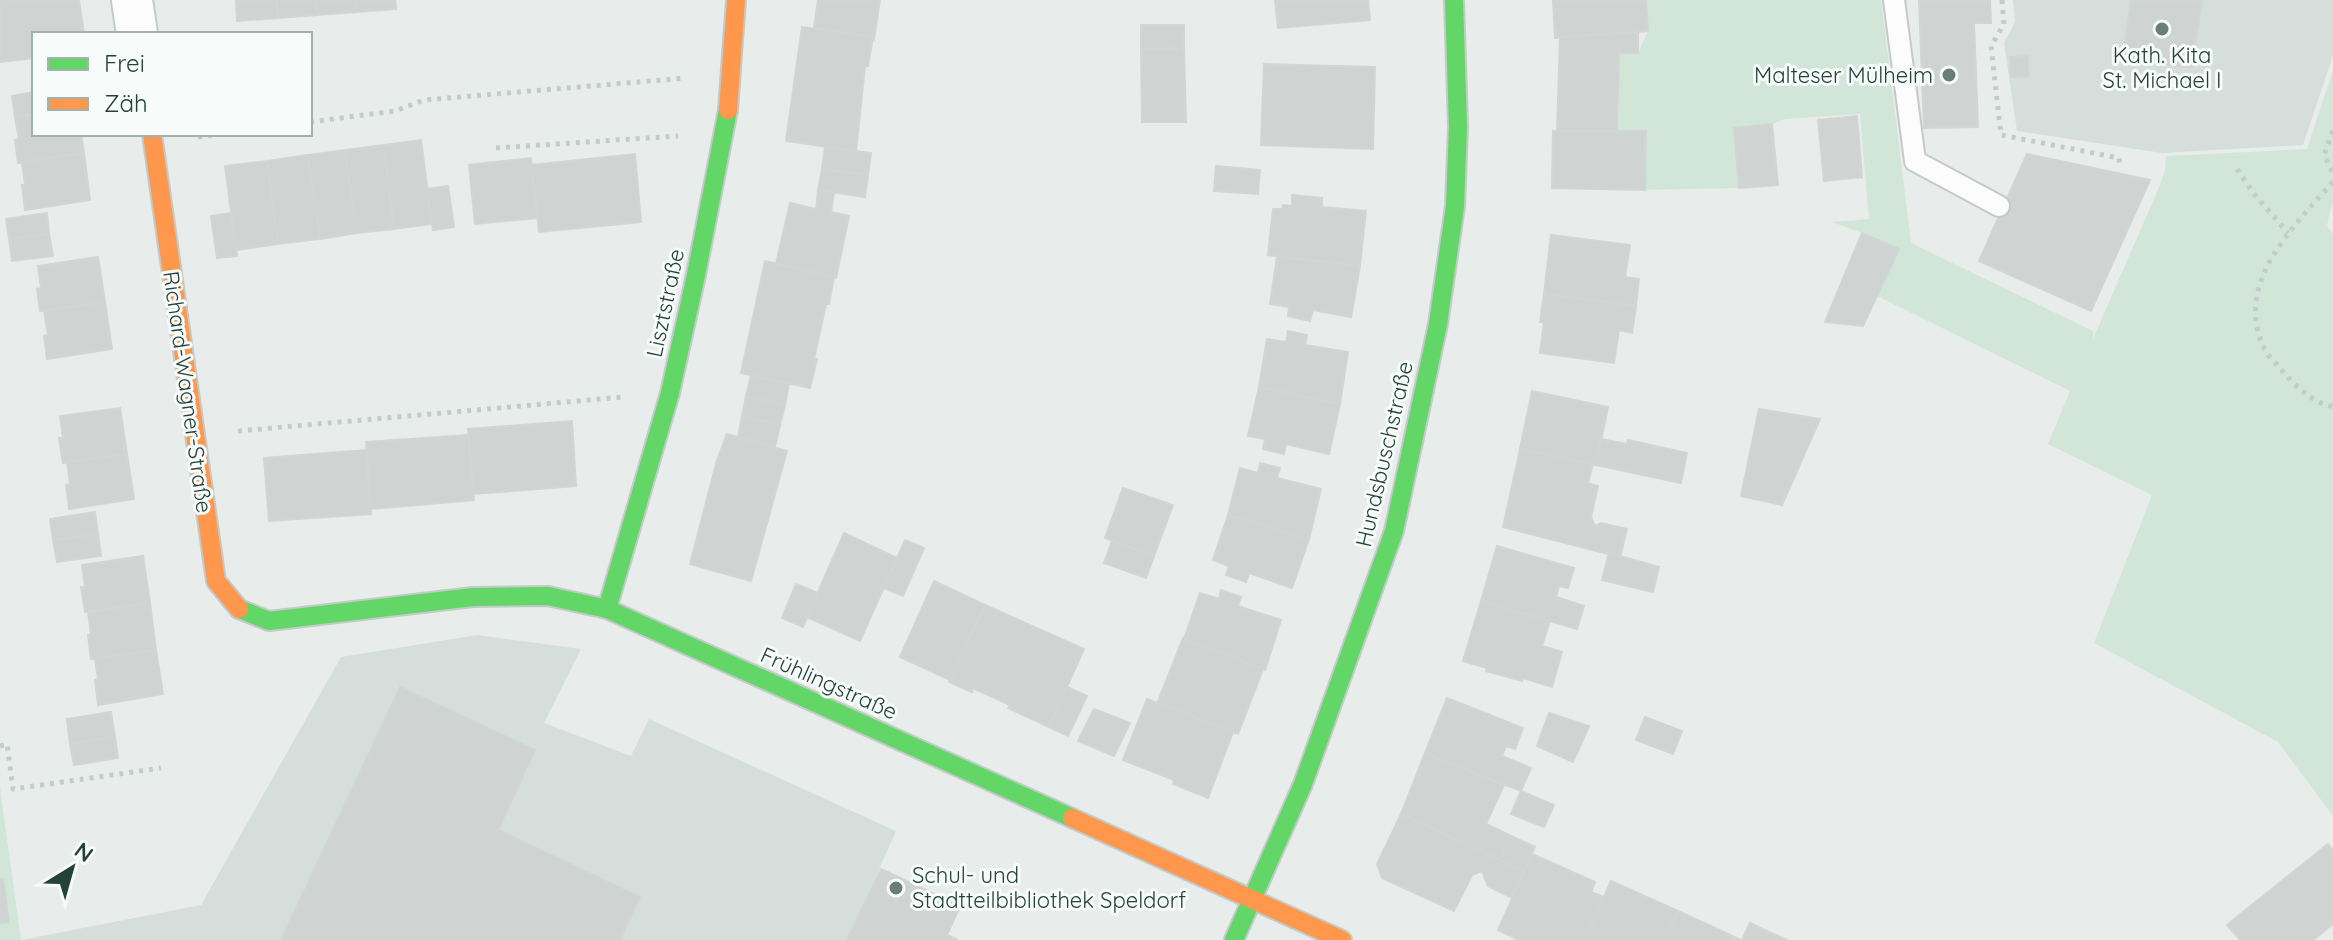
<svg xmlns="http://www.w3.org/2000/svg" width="2333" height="940" font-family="Quicksand,sans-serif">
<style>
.built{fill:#d6dedb}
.green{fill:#d1e6d8}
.building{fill:#cfd4d2;stroke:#d1d6d4;stroke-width:2}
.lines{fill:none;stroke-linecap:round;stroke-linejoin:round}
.lane-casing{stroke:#c5cac8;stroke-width:24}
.street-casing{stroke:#c5cac8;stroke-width:44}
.fast-casing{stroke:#c3cbc8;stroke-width:22}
.slow-casing{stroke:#c3cbc8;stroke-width:22}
.path{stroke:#c3ccca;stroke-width:5;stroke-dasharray:4 6;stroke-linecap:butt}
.lane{stroke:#fcfcfc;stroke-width:20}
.street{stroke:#fcfcfc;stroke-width:40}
.fast{stroke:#63d668;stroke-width:18}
.slow{stroke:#ff974d;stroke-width:18}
.poi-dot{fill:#697e78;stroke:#f7fbf9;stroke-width:3}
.labels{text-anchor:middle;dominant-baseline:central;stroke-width:6;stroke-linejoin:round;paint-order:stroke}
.poi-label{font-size:22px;fill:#24423a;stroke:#f7fbf9}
.street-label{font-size:22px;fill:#24423a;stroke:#f7fbf9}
</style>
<rect width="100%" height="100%" fill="#e8edeb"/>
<g class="built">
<polygon points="2013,0 2131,0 2123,57 2192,68 2202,0 2333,0 2333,56 2303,145 2162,153 2017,131 2004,43 2015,22"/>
<polygon points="477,635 581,649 544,723 631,756 649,719 896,831 848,940 21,940 201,905 341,657"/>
</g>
<g class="green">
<polygon points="1646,0 1881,0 1911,243 2093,331 2093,339 2157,192 2165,171 2166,156 2307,149 2333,70 2333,202 2327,225 2333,235 2333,816 2278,742 2094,643 2152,495 2048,444 2070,391 1877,296 1898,249 1862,233 1832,222 1869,219 1860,114 1785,119 1772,124 1734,128 1739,188 1645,190 1646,131 1618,130 1619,53 1638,53 1648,31"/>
<polygon points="0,786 2,803 21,940 0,940"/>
</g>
<g class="building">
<polygon points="0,0 79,0 84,34 34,34 34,58 0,62"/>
<polygon points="236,0 277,0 278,18 237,21"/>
<polygon points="277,0 316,0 317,15 278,18"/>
<polygon points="316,0 355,0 356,12 317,15"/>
<polygon points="355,0 395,0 396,9 356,12"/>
<polygon points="818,0 880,0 874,39 873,37 814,28"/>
<polygon points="1275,0 1368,0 1370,20 1278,28"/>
<polygon points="1553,0 1646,0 1648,31 1555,38"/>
<polygon points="1919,0 1990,0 1991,23 1974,23 1978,127 1924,128"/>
<polygon points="2131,0 2202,0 2192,68 2123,57"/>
<polygon points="1141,25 1184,25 1184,48 1141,49"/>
<polygon points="802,27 873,37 868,66 865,66 856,151 786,141"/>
<polygon points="1638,32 1638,53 1619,53 1617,131 1557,131 1560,37"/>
<polygon points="1184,48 1186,122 1142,122 1141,49"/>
<polygon points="2028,56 2028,76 2011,77 2010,57"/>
<polygon points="1264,64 1375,67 1373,149 1261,145"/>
<polygon points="34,92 34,114 15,117 12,96"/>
<polygon points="34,114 34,134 81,134 84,153 18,163 15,140 19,139 15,117"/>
<polygon points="1857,116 1862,177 1824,181 1818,120"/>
<polygon points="1772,124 1778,185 1739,188 1734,128"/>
<polygon points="1553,131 1646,131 1645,190 1552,188"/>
<polygon points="421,140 432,224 394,229 383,145"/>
<polygon points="383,145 394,229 357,233 345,150"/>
<polygon points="825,147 871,153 868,175 822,169"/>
<polygon points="345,150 357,233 320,239 308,155"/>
<polygon points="84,153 90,200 25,210 22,185 25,185 22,162"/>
<polygon points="635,154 641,222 539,232 532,165"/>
<polygon points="2027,154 2150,180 2091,311 1979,261"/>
<polygon points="308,155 320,239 278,244 267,161"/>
<polygon points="531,158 537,218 475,224 469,165"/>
<polygon points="267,161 278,244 236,250 225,166"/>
<polygon points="1216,166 1260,170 1258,194 1214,191"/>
<polygon points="822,169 868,175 865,197 818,190"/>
<polygon points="448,186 454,227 433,230 427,189"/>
<polygon points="818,190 834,192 831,212 849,216 836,278 776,264 790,203 816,209"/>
<polygon points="1292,195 1322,198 1322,207 1366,211 1360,266 1268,255 1273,209 1282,209 1283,205 1292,206"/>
<polygon points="47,213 49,234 9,239 6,219"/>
<polygon points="231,213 237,256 217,258 211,216"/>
<polygon points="1862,233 1899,249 1863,326 1825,322"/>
<polygon points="49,234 53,256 12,261 9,239"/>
<polygon points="1551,235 1630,245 1625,277 1639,279 1636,306 1544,294"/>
<polygon points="98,257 105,302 40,311 37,289 41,288 38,266"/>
<polygon points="1277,257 1360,266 1351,317 1313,310 1310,321 1288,316 1289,307 1270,304"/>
<polygon points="765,261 834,277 829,304 826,304 814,359 817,359 810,388 741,373"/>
<polygon points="1544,294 1636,306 1632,333 1619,330 1614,363 1540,353 1544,322 1540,322"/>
<polygon points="105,302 112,349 47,359 44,336 48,335 44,311"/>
<polygon points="1288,331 1307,335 1305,345 1348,352 1340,404 1259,387 1267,339 1286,342"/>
<polygon points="751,375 789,384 785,405 746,396"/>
<polygon points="1259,387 1340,404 1329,454 1286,444 1284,454 1263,449 1265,439 1248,436"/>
<polygon points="1532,391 1608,407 1596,465 1520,449"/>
<polygon points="746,396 785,405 780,425 742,416"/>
<polygon points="120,408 127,454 63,463 59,438 63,438 60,416"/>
<polygon points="1759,409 1820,419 1782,505 1741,496"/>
<polygon points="742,416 780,425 775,447 738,437"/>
<polygon points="572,421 576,486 473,494 468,429"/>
<polygon points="727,434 787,451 751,581 690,564 717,460"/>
<polygon points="468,435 474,500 371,509 366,442"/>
<polygon points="1601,439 1627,444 1628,440 1687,453 1681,483 1596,465"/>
<polygon points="1520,449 1593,464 1588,483 1598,486 1591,517 1595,526 1601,523 1627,529 1620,557 1503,527"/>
<polygon points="366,450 371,514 269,521 264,458"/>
<polygon points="127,454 134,499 69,509 66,485 70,484 67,462"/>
<polygon points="1260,463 1280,468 1277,478 1321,489 1309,539 1228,515 1240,468 1258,473"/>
<polygon points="1123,488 1173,505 1154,556 1105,538"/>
<polygon points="95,512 98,534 53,540 50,519"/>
<polygon points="1228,515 1309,539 1292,588 1249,573 1246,582 1226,575 1229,566 1213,560"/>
<polygon points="844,533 897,558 860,641 807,617"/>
<polygon points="98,534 101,556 57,562 53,540"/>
<polygon points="905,540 924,548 903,596 884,588"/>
<polygon points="1112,541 1154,556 1146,578 1104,563"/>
<polygon points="1497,546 1574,568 1568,588 1559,586 1556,597 1584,606 1577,629 1481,601"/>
<polygon points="1609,553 1659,567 1653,592 1602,580"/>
<polygon points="143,556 150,603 85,612 81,587 85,587 82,565"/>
<polygon points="934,581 985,605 950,680 900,657"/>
<polygon points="796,584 818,593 803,627 782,618"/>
<polygon points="1221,590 1241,597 1238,606 1281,620 1265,670 1184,639 1200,593 1219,599"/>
<polygon points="1481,601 1550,621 1542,646 1562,652 1552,687 1523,678 1522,681 1486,671 1487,668 1463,661"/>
<polygon points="150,603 156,650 91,659 88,635 91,634 88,612"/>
<polygon points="985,605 1084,649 1049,727 1008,708 1010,705 973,688 972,692 949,682"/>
<polygon points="1183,638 1263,669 1238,734 1157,704"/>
<polygon points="156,650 163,694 98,705 95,680 98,679 95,659"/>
<polygon points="400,687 535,750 498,830 640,897 620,940 281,940"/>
<polygon points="1067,687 1087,696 1068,736 1049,727"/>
<polygon points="1447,698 1523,728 1515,749 1506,746 1502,756 1531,768 1521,791 1425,753"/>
<polygon points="1147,699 1233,732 1208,798 1173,784 1174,780 1123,760"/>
<polygon points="1094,709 1130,723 1114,756 1078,741"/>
<polygon points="111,712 115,737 70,744 67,719"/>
<polygon points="1549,713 1589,726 1573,762 1537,746"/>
<polygon points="1645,717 1682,731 1673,754 1636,740"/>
<polygon points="115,737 118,758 74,765 70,744"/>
<polygon points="1425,753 1504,785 1486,824 1511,836 1500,860 1401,814"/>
<polygon points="1521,791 1554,805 1544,827 1511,814"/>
<polygon points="1401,814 1524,871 1512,898 1488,886 1482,871 1472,875 1454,911 1382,878 1377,864"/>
<polygon points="1511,836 1535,847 1524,871 1500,860"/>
<polygon points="2328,844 2333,851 2333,924 2313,940 2240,940 2227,925"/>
<polygon points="1532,854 1595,882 1591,892 1604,897 1585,940 1519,940 1498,930"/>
<polygon points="881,869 960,906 947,935 958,940 847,940"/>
<polygon points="0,879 3,879 9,922 0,923"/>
<polygon points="1611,881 1678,911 1665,940 1585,940"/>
<polygon points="1678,911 1741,940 1665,940"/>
<polygon points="1750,923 1787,940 1742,940"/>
</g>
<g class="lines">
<defs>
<polyline id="lane" points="1894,0 1915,161 1999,206"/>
<polyline id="street" points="132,0 137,34"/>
<g id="fast">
<polyline points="239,609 269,621 473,597 548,596 607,609 1072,818"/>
<polyline points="607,609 670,393 696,275 728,110"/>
<polyline points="1234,940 1303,784 1394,531 1438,324 1455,206 1458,127 1454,0"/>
</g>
<g id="slow">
<polyline points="728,110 736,0"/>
<polyline points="152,134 216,581 239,609"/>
<polyline points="1072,818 1342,940"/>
</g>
</defs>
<use href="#lane" class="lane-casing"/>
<use href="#street" class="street-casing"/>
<use href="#fast" class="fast-casing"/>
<use href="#slow" class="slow-casing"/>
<g class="path">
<polyline points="2002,0 2004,24 1991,46 2001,135 2119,158 2120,168"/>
<polyline points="310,122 395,111 424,100 686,78"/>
<polyline points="2333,131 2324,155 2333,173"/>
<polyline points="198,137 221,134"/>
<polyline points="496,148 678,136"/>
<polyline points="2237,169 2254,194 2288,233"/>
<path d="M2333,182C2293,227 2233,283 2264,348C2267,355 2274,361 2279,367C2293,384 2311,402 2333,407"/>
<polyline points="238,431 623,397"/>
<polyline points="0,746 7,744 13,789 161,768"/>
</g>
<use href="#lane" class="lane"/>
<use href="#street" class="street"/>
<use href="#fast" class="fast"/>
<use href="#slow" class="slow"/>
</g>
<g class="poi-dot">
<circle cx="2162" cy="29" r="8"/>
<circle cx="1949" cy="75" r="8"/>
<circle cx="896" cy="888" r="8"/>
</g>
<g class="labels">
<g class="poi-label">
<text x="2162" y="55">Kath. Kita<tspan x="2162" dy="25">St. Michael I</tspan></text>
<text x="1933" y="75" text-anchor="end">Malteser Mülheim</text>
<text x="912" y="875" text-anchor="start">Schul- und<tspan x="912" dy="25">Stadtteilbibliothek Speldorf</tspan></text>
</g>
<g class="street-label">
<text transform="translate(665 303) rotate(-78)">Lisztstraße</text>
<text transform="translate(188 392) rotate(82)">Richard-Wagner-Straße</text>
<text transform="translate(1384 454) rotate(-77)">Hundsbuschstraße</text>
<text transform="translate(829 683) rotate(24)">Frühlingstraße</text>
</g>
</g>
<rect x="32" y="32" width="280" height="104" fill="#f7fbf9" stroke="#a3b1ad" stroke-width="2"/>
<rect x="48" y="58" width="40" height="12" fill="#63d668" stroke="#a3b1ad" stroke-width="2"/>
<text x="104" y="72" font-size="24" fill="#24423a">Frei</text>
<rect x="48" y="98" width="40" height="12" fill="#ff974d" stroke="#a3b1ad" stroke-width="2"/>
<text x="104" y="112" font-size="24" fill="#24423a">Zäh</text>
<g transform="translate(72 868) rotate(37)" stroke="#f7fbf9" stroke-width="6" paint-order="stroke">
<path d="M0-6L14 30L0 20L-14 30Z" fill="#24423a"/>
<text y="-12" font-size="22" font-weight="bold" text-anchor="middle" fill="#24423a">N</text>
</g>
</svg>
